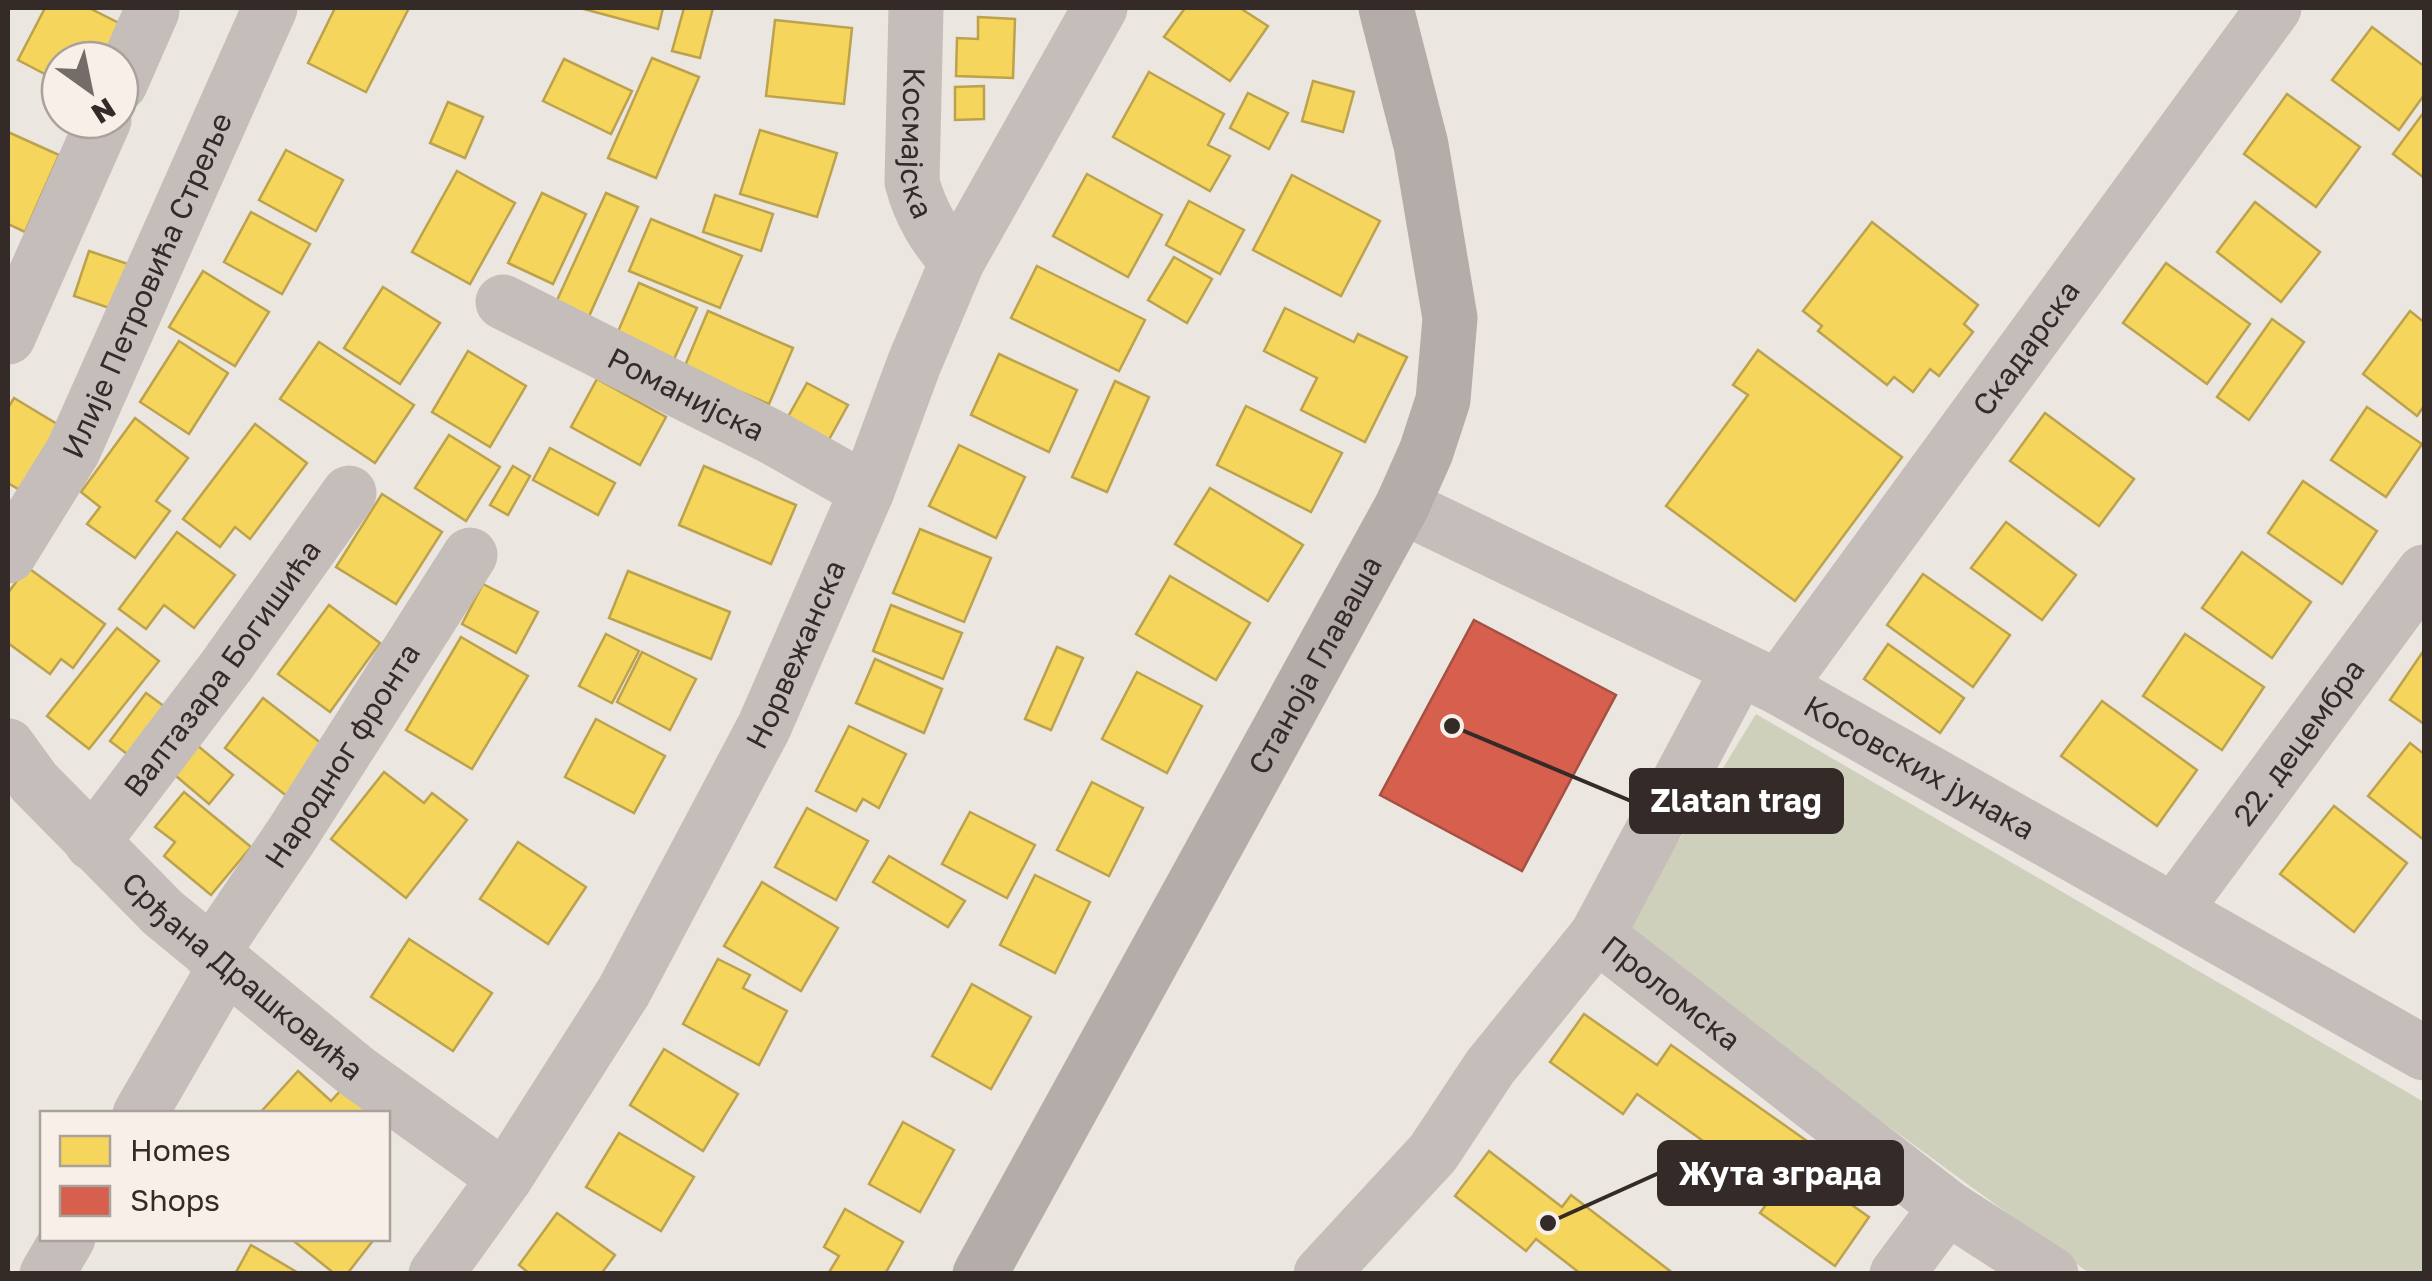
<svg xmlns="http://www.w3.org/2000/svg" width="2432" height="1281" font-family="'Golos Text',sans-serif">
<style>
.green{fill:#ced0bb}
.homes{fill:#f6d55c;stroke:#bca24c;stroke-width:2.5}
.shops{fill:#d6604d;stroke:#a55042;stroke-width:2.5}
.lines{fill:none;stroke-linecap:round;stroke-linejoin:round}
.minor{stroke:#c4bdb9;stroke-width:55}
.major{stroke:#b3aca8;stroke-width:55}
.labels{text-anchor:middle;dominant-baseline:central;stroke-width:10;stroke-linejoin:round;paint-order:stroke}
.street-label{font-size:30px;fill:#342b28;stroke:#f8efe8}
.leader{fill:none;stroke:#342b28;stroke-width:4}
.callout-dot{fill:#342b28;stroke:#f8efe8;stroke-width:4}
.callout{fill:#342b28;stroke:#342b28;stroke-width:4}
.callout-label{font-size:32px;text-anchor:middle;font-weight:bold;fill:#fff}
</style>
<rect width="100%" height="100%" fill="#ece6e0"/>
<polygon class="green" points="1756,714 2424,1102 2424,1273 2089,1273 1623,932"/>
<g class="homes">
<polygon points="45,8 89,8 121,24 102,60 60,60 60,82 18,60"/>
<polygon points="335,8 409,8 366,92 308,63"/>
<polygon points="580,8 663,8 658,29"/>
<polygon points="684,8 713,8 700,58 672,51"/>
<polygon points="1185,8 1240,8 1268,26 1230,81 1164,37"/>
<polygon points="978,17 1015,19 1013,78 956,76 957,38 978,39"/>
<polygon points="775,20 852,28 844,104 766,96"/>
<polygon points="2372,27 2424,66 2424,95 2399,130 2332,80"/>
<polygon points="652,58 699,77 656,178 608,158"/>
<polygon points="564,59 632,91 611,134 543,101"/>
<polygon points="1149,72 1224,114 1208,145 1230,156 1210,191 1113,137"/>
<polygon points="1313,81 1354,92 1343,132 1302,121"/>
<polygon points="984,86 984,119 955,120 955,87"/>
<polygon points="1248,93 1288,113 1269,149 1230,128"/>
<polygon points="2287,94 2360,147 2316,207 2244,154"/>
<polygon points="448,102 483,117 465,158 430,143"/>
<polygon points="2424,112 2424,175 2423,177 2393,154"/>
<polygon points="760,130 837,153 817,217 740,194"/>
<polygon points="8,132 59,155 25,232 8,224"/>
<polygon points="286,150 343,180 316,231 259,200"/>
<polygon points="457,171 515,203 470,284 412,252"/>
<polygon points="1087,174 1162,215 1128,277 1053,236"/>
<polygon points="1292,175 1380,221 1341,296 1253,250"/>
<polygon points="542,193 586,214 553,284 508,263"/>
<polygon points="606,193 638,207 586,323 553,309"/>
<polygon points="715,195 773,214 761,251 703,232"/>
<polygon points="1189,201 1244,230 1220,274 1166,245"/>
<polygon points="2255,202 2320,252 2281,302 2217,252"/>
<polygon points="251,212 310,244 282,294 224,262"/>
<polygon points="651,219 742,256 720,308 629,271"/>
<polygon points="1872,222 1978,305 1964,324 1973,332 1939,376 1930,369 1913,392 1894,377 1887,385 1818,331 1822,326 1803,311"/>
<polygon points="89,251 134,266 118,311 74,296"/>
<polygon points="1174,257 1212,279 1187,323 1148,300"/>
<polygon points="2166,263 2250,324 2207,384 2123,323"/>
<polygon points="1037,266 1145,320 1119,371 1011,318"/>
<polygon points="203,271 269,312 235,366 169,327"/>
<polygon points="639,283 697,308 670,368 613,343"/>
<polygon points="383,287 440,323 400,384 344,348"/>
<polygon points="1285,308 1354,342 1358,334 1407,357 1365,442 1301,410 1317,378 1264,351"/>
<polygon points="708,311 793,348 769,404 684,368"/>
<polygon points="2410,311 2424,322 2424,406 2417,416 2363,374"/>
<polygon points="2272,319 2304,342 2249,420 2217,397"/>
<polygon points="179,341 228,373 189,434 140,402"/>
<polygon points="319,342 414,405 375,463 280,399"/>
<polygon points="1758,350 1902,457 1795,601 1666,506 1748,395 1733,385"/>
<polygon points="468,351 526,386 490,447 432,412"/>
<polygon points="999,354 1077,390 1049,452 971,415"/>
<polygon points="597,379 666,417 640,465 571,427"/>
<polygon points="1115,381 1149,397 1107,492 1072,477"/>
<polygon points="807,383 848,405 826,445 785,422"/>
<polygon points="14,398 62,427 23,492 8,483 8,408"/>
<polygon points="1246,406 1342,453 1311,512 1217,465"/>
<polygon points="2367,407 2422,444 2386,497 2331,460"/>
<polygon points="2045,413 2134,479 2099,526 2010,461"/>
<polygon points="135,418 188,458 156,501 170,511 135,558 87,524 100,507 81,492"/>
<polygon points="255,424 307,463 250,539 235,527 220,547 183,519"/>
<polygon points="449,435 500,467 466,521 415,488"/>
<polygon points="959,445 1025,477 996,538 929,506"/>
<polygon points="550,448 615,483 598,515 533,480"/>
<polygon points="513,466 530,476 508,515 490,505"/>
<polygon points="704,466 796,505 771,564 679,525"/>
<polygon points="2303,481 2377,531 2342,584 2268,533"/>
<polygon points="1210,488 1303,545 1268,601 1175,544"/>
<polygon points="382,494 442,532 396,604 336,567"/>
<polygon points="2006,522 2076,575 2042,620 1971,568"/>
<polygon points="920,529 991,558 964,622 893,593"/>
<polygon points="177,532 235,575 194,628 164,605 146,629 119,609"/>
<polygon points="2242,552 2311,602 2272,658 2202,608"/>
<polygon points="27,567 105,624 73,668 61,659 50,674 8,643 8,593"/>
<polygon points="628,571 730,612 711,659 609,618"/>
<polygon points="1923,574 2010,635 1973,687 1887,625"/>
<polygon points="1170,576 1250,623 1216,680 1136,634"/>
<polygon points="483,584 538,612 516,653 462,624"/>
<polygon points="329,605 380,643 330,712 278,674"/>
<polygon points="891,605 962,633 943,679 873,651"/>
<polygon points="117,628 159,661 89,749 47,716"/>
<polygon points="606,634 639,651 612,703 579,686"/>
<polygon points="2185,634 2264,687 2222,750 2143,696"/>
<polygon points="461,637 528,676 472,769 406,730"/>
<polygon points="1888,644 1964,698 1940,733 1864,679"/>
<polygon points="1057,647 1083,658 1051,730 1025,719"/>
<polygon points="2424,650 2424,724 2390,700"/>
<polygon points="642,652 696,679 670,730 617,702"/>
<polygon points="875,659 942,689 924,733 856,703"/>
<polygon points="1137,672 1202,706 1167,773 1102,739"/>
<polygon points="146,693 176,715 139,763 110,741"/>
<polygon points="263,698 326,747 288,797 225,748"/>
<polygon points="2102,701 2197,770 2157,826 2061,756"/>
<polygon points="596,719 665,756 634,813 565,777"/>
<polygon points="849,726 906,754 879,808 863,799 856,811 816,791"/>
<polygon points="192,741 233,775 209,804 169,770"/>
<polygon points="2410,743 2424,754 2424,840 2368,796"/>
<polygon points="384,772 424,803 432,793 467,820 406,898 331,839"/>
<polygon points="1092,782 1143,808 1109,876 1057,850"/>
<polygon points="184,792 251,847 211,895 164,856 175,842 155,827"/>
<polygon points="2334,806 2407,863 2354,932 2280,874"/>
<polygon points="807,808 868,841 836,900 775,867"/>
<polygon points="970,812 1035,845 1007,898 942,864"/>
<polygon points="518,842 586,887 548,944 480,899"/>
<polygon points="889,856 965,901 948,927 873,882"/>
<polygon points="1035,875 1090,902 1055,973 1000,945"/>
<polygon points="762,882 838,928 801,991 724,946"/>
<polygon points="409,939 492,993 453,1051 371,997"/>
<polygon points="718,959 750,975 743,988 787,1011 759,1065 683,1024"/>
<polygon points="972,984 1031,1017 991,1089 932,1056"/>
<polygon points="1584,1014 1657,1065 1671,1045 1814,1146 1798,1167 1869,1217 1835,1266 1760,1213 1775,1192 1637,1094 1623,1114 1550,1062"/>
<polygon points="664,1049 738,1094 703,1151 630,1105"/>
<polygon points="298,1071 331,1101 343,1088 371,1114 259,1114"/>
<polygon points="903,1122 954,1150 920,1212 869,1184"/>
<polygon points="619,1133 694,1177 661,1231 586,1187"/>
<polygon points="1489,1151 1562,1207 1571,1195 1674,1274 1581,1274 1536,1239 1526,1251 1455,1196"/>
<polygon points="845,1209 903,1242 885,1274 828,1274 839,1256 824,1247"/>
<polygon points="557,1213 615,1255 601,1274 530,1274 519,1265"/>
<polygon points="290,1238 375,1238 347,1274 335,1274"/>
<polygon points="251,1245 300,1274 235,1274"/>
</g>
<polygon class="shops" points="1474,620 1616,695 1522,871 1380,795"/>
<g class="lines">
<g class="minor">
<path id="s1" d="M916,8L912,182C921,215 935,237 957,262"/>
<polyline points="120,84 152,11"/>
<path id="s2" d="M503,302L774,438L867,491"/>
<polyline points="8,337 104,120"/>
<path id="s3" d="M1402,506L1778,687L2424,1053"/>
<path id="s4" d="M8,556L73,451L270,8"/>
<path id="s5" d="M1778,687L2274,8"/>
<path id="s6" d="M8,746L34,782L163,913L356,1071L505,1178"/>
<path id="s7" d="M92,843L227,665L349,493"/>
<path id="s8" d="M2174,911L2424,572"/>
<polyline points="1597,935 1739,669"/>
<path id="s9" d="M211,954L291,836L470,555"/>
<polyline points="140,1114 225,967"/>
<polyline points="47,1274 68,1238"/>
<path id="s10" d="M436,1274L505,1178L624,991L764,727L867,491L914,364L957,262L1100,8"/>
<path id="s11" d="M1321,1274L1433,1153L1490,1067L1597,935L1947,1207L2051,1274"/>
<polyline points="1897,1274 1947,1207"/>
</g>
<path class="major" id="s12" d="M980,1274L1402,506L1426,452L1443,400L1450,318L1421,145L1386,8"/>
</g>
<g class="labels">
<g class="street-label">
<text stroke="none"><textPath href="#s1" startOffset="135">Космајска</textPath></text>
<text stroke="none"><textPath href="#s4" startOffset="305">Илије Петровића Стреље</textPath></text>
<text stroke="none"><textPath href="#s5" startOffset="420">Скадарска</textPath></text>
<text stroke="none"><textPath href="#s2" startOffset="205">Романијска</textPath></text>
<text stroke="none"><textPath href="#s10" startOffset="718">Норвежанска</textPath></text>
<text stroke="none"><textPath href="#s12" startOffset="695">Станоја Главаша</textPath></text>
<text stroke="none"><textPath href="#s7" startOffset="218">Валтазара Богишића</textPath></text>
<text stroke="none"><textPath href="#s8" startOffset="210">22. децембра</textPath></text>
<text stroke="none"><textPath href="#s9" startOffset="238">Народног фронта</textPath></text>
<text stroke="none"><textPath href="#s3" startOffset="580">Косовских јунака</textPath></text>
<text stroke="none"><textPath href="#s6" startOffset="330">Срђана Драшковића</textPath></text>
<text stroke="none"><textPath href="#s11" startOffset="532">Проломска</textPath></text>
</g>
</g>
<path class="leader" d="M1452 726L1631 801M1548 1223L1659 1173"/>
<g class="callout-dot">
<circle cx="1452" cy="726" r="10"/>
<circle cx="1548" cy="1223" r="10"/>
</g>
<g class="callout">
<rect x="1631" y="770" width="211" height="62" rx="10"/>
<rect x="1659" y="1142" width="243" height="62" rx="10"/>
</g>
<g class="callout-label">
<text x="1736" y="812">Zlatan trag</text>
<text x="1780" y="1185">Жута зграда</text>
</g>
<rect width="2432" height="1281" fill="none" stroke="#342b28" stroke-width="20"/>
<rect x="40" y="1111" width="350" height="130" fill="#f8efe8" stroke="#aaa19b" stroke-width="2.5"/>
<rect x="60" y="1136" width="50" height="30" fill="#f6d55c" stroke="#aaa19b" stroke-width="2.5"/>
<text x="130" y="1161" font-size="30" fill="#342b28">Homes</text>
<rect x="60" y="1186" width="50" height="30" fill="#d6604d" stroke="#aaa19b" stroke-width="2.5"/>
<text x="130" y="1211" font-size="30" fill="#342b28">Shops</text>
<g transform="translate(90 90) rotate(147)"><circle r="48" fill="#f8efe8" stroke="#aaa19b" stroke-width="2.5"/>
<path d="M0-8L18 38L0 25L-18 38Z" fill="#746c68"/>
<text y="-15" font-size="28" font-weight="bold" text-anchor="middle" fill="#342b28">N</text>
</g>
</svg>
